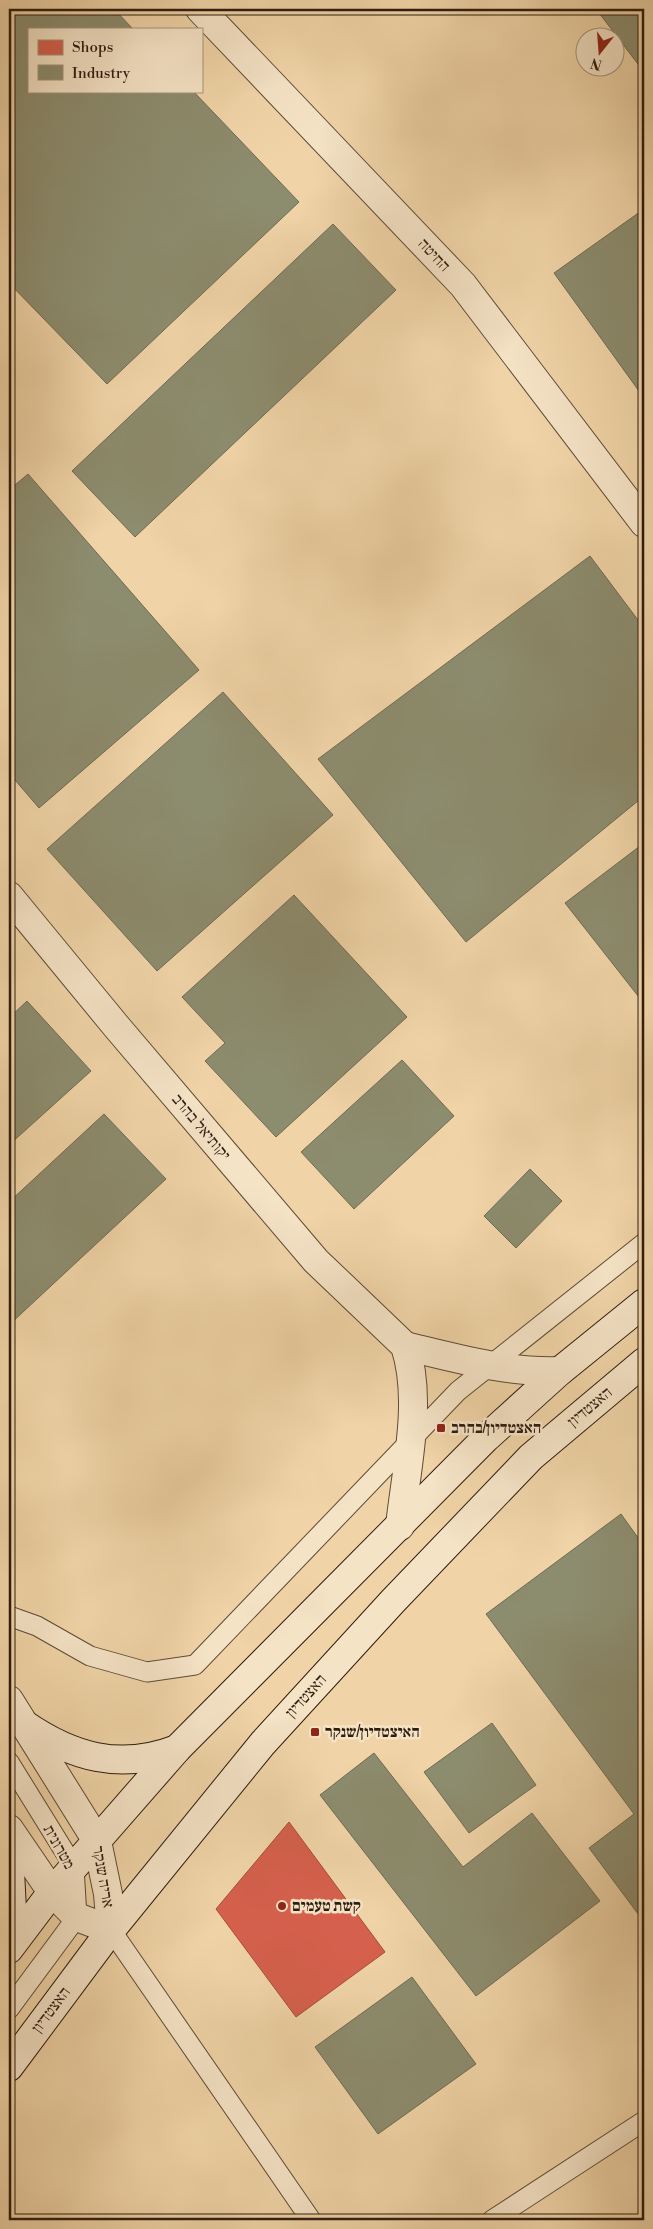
<svg xmlns="http://www.w3.org/2000/svg" width="653" height="2229" font-family="'Libre Bodoni','Frank Ruhl Libre',serif">
<style>
.shops{fill:#d6604d;stroke:#a44c3b}
.industry{fill:#8c8c6e;stroke:#706a52}
.lines{fill:none;stroke-linecap:round;stroke-linejoin:round}
.service-casing{stroke:#5e4a36;stroke-width:21}
.minor-casing{stroke:#5e4a36;stroke-width:30}
.tertiary-casing{stroke:#5e4a36;stroke-width:30}
.secondary-casing{stroke:#2e1c10;stroke-width:30}
.service{stroke:#f5e3c6;stroke-width:19}
.minor{stroke:#f5e3c6;stroke-width:28}
.tertiary{stroke:#f5e3c6;stroke-width:28}
.secondary{stroke:#f5e3c6;stroke-width:28}
.poi-dot{fill:#8f2418;stroke:#f5e3c6;stroke-width:2}
.labels{text-anchor:middle;dominant-baseline:central;stroke-width:5;stroke-linejoin:round;paint-order:stroke}
.street-label{font-size:16px;fill:#2e1c10;stroke:#f5e3c6}
.poi-label{font-size:16px;font-weight:bold;fill:#2e1c10;stroke:#f5e3c6;text-anchor:start}
</style>
<rect width="100%" height="100%" fill="#f0d4a7"/>
<filter id="stains"><feTurbulence type="fractalNoise" baseFrequency=".004" numOctaves="4"/><feColorMatrix values="0 0 0 0 .2 0 0 0 0 .09 0 0 0 0 .02 0 0 0 .5 -.17"/></filter>
<radialGradient id="worn" r=".72"><stop offset=".6" stop-color="#630" stop-opacity="0"/><stop offset="1" stop-color="#630" stop-opacity=".3"/></radialGradient>
<polygon class="shops" points="289,1822 385,1952 296,2017 216,1909"/>
<g class="industry">
<polygon points="9,9 114,9 133,29 29,29 29,91 193,91 299,202 107,384 9,283"/>
<polygon points="596,9 644,9 644,72"/>
<polygon points="644,209 644,398 554,273"/>
<polygon points="333,224 396,290 135,537 72,471"/>
<polygon points="28,474 199,670 39,808 9,773 9,490"/>
<polygon points="590,556 644,628 644,796 466,942 318,759"/>
<polygon points="223,692 333,815 157,971 47,849"/>
<polygon points="644,843 644,999 642,1001 565,903"/>
<polygon points="294,895 407,1017 276,1137 205,1061 225,1043 182,997"/>
<polygon points="27,1001 91,1071 9,1145 9,1018"/>
<polygon points="402,1060 454,1116 354,1209 301,1152"/>
<polygon points="104,1114 166,1179 9,1325 9,1202"/>
<polygon points="530,1169 562,1201 516,1248 484,1216"/>
<polygon points="621,1514 644,1546 644,1922 589,1848 634,1814 486,1614"/>
<polygon points="492,1723 536,1785 469,1833 424,1772"/>
<polygon points="374,1753 463,1867 532,1813 600,1901 476,1996 320,1795"/>
<polygon points="412,1977 476,2064 378,2134 315,2047"/>
</g>
<g class="lines">
<defs>
<g id="service">
<polyline points="9,1616 37,1626 90,1656 147,1672 195,1665 458,1391 644,1243"/>
<polyline points="9,1762 74,1867 77,1917 9,2009"/>
<polyline points="111,1930 311,2220"/>
<polyline points="492,2220 644,2121"/>
</g>
<g id="minor">
<polyline points="200,9 463,285 644,523"/>
<path d="M9,896L116,1026L316,1261L405,1346C423,1400 406,1469 400,1526"/>
<path d="M405,1346C455,1358 508,1373 560,1371"/>
</g>
<polyline id="tertiary" points="9,1700 97,1841 108,1894 111,1930 77,1917 52,1892 9,1829"/>
<g id="secondary">
<path d="M24,1724C72,1757 120,1771 177,1749"/>
<polyline points="9,1851 12,1910 9,1944"/>
<polyline points="9,1949 52,1892 177,1749 486,1438 560,1371 644,1303"/>
<polyline points="9,2067 111,1930 263,1743 393,1601 531,1457 644,1362"/>
</g>
</defs>
<use href="#service" class="service-casing"/>
<use href="#minor" class="minor-casing"/>
<use href="#tertiary" class="tertiary-casing"/>
<use href="#secondary" class="secondary-casing"/>
<use href="#service" class="service"/>
<use href="#minor" class="minor"/>
<use href="#tertiary" class="tertiary"/>
<use href="#secondary" class="secondary"/>
</g>
<g class="poi-dot">
<rect x="436" y="1423" width="10" height="10" rx="2.5"/>
<rect x="310" y="1727" width="10" height="10" rx="2.5"/>
<circle cx="282" cy="1906" r="5"/>
</g>
<g class="labels">
<g class="street-label">
<text transform="translate(434 255) rotate(47)">החיטה</text>
<text transform="translate(201 1127) rotate(50)">יקותיאל בהרב</text>
<text transform="translate(590 1407) rotate(-40)">האצטדיון</text>
<text transform="translate(306 1696) rotate(-48)">האצטדיון</text>
<text transform="translate(59 1847) rotate(61)">מטרונית</text>
<text transform="translate(103 1877) rotate(80)">אריה שנקר</text>
<text transform="translate(51 2010) rotate(-53)">האצטדיון</text>
</g>
<g class="poi-label">
<text x="451" y="1428">האצטדיון/בהרב</text>
<text x="325" y="1732">האיצטדיון/שנקר</text>
<text x="292" y="1906">קשת טעמים</text>
</g>
</g>
<rect width="653" height="2229" fill="none" stroke="#f0d4a7" stroke-width="30"/>
<rect x="10" y="10" width="633" height="2209" fill="none" stroke="#2e1c10" stroke-width="2.5"/>
<rect x="15" y="15" width="623" height="2199" fill="none" stroke="#2e1c10"/>
<rect x="28" y="28" width="175" height="65" fill="#f5e3c6" stroke="#a5937d"/>
<rect x="38" y="40" width="25" height="15" fill="#d6604d" stroke="#a5937d"/>
<text x="72" y="52" font-size="15" fill="#2e1c10">Shops</text>
<rect x="38" y="65" width="25" height="15" fill="#8c8c6e" stroke="#a5937d"/>
<text x="72" y="78" font-size="15" fill="#2e1c10">Industry</text>
<g transform="translate(600 52) rotate(197)"><circle r="24" fill="#f5e3c6" stroke="#a5937d"/>
<path d="M0-4L9 19L0 12L-9 19Z" fill="#8f2418"/>
<text y="-8" font-size="14" font-weight="bold" text-anchor="middle" fill="#2e1c10">N</text>
</g>
<rect width="100%" height="100%" filter="url(#stains)"/>
<rect width="100%" height="100%" fill="url(#worn)"/>
</svg>
